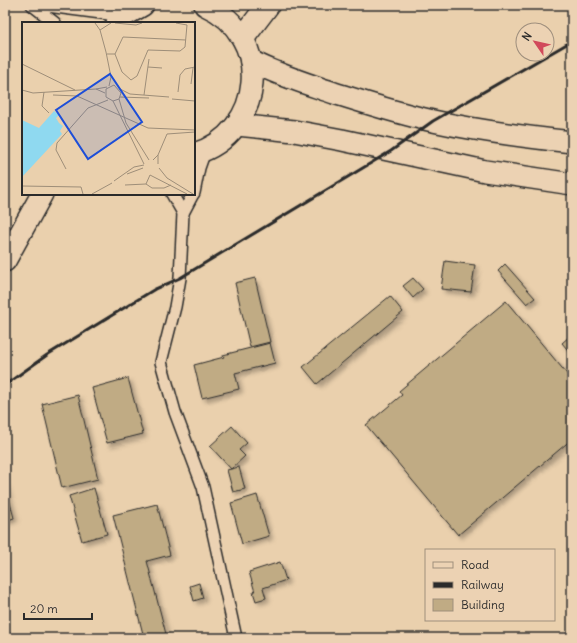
<svg xmlns="http://www.w3.org/2000/svg" width="577" height="643" font-family="Delius,sans-serif">
<style>
.building{fill:#c0ab84;stroke:#2b2b2b;filter:url(#shadow)}
.lines{fill:none;stroke-linecap:round;stroke-linejoin:round}
.service-casing{stroke:#2b2b2b;stroke-width:14}
.minor-casing{stroke:#2b2b2b;stroke-width:24}
.secondary-casing{stroke:#2b2b2b;stroke-width:25}
.service{stroke:#ecd2b3;stroke-width:11}
.minor{stroke:#ecd2b3;stroke-width:21}
.secondary{stroke:#ecd2b3;stroke-width:22}
.rail{stroke:#2b2b2b;stroke-width:3}
.inset-road{fill:none;stroke:#9e8e79;stroke-width:1}
.view{fill:#1d4ed8;fill-opacity:0.15;stroke:#1d4ed8;stroke-width:2}
.inset-edge{fill:none;stroke:#2b2b2b;stroke-width:2}
</style>
<defs>
<filter id="shadow"><feDropShadow dx="3.5" dy="3.5" stdDeviation="2" flood-color="#0004"/></filter>
</defs>
<rect width="100%" height="100%" fill="#ead0ad"/>
<filter id="ink" filterUnits="userSpaceOnUse"><feTurbulence type="fractalNoise" baseFrequency=".025" numOctaves="2"/><feDisplacementMap in="SourceGraphic" scale="8" xChannelSelector="R" yChannelSelector="G"/><feConvolveMatrix kernelMatrix="1 2 1 2 8 2 1 2 1" color-interpolation-filters="sRGB"/></filter>
<g filter="url(#ink)">
<g class="building">
<polygon points="445,261 475,265 471,292 441,289"/>
<polygon points="505,264 535,298 527,304 498,271"/>
<polygon points="255,278 270,342 250,347 235,283"/>
<polygon points="413,278 423,289 413,298 403,286"/>
<polygon points="390,296 403,312 317,384 303,367"/>
<polygon points="506,301 572,380 572,439 458,535 366,425 402,395 399,391"/>
<polygon points="571,335 572,337 572,355 562,343"/>
<polygon points="270,343 275,363 235,373 239,389 202,398 194,365 224,357 223,355"/>
<polygon points="128,378 143,434 107,443 92,388"/>
<polygon points="78,395 98,479 62,488 42,404"/>
<polygon points="232,426 247,443 239,450 245,456 231,469 210,446"/>
<polygon points="239,467 245,489 233,492 227,470"/>
<polygon points="5,484 14,518 5,521"/>
<polygon points="94,488 107,534 82,541 69,496"/>
<polygon points="257,495 269,536 242,544 231,503"/>
<polygon points="157,504 170,555 147,561 167,638 144,638 113,515"/>
<polygon points="280,562 286,580 263,588 266,598 256,601 253,592 255,592 249,572"/>
<polygon points="199,583 203,598 194,601 190,586"/>
</g>
<g class="lines">
<defs>
<g id="service">
<polyline points="32,5 55,23"/>
<polyline points="40,5 124,16"/>
<polyline points="194,193 199,168 205,151"/>
<polyline points="172,194 183,213"/>
<polyline points="193,194 183,213 180,278 175,307 161,362 175,412 203,487 236,638"/>
</g>
<g id="minor">
<polyline points="117,23 124,16 143,5"/>
<path d="M251,61C278,75 305,83 334,93C366,103 400,114 433,121C479,131 526,137 572,142"/>
<polyline points="237,125 294,131 342,140 485,171 572,184"/>
<path d="M194,154C265,133 274,35 205,5"/>
<polyline points="5,261 42,194"/>
</g>
<polyline id="secondary" points="243,38 268,5"/>
</defs>
<use href="#service" class="service-casing"/>
<use href="#minor" class="minor-casing"/>
<use href="#secondary" class="secondary-casing"/>
<use href="#service" class="service"/>
<use href="#minor" class="minor"/>
<use href="#secondary" class="secondary"/>
<polyline class="rail" points="5,385 47,355 155,289 180,278 391,151 433,121 572,41"/>
</g>
</g>
<g transform="translate(22 22)">
<rect width="173" height="173" fill="#ead0ad"/>
<path d="M32,89L37,93L34,96L37,101L41,104L38,109L40,112L0,155V98L17,106Z" fill="#8fd9f0"/>
<path class="inset-road" d="M73,1L78,8L84,30L89,55L87,64M93,1L114,3L120,1M78,8L89,1M85,32H93L100,50L109,58L115,54L126,28L158,29L163,25L165,3L154,1M93,32L101,15L164,18M0,42L53,68M126,45L140,46M169,62L171,46M98,67L108,72L147,75M0,68L11,71L74,67M22,70L20,84L27,91M156,70L158,53L163,47L173,45M83,71L74,67L85,65M31,73L55,74L126,106L173,108M122,73L127,37M98,75L127,76M97,77L104,101L127,138M150,77L173,79M91,79L97,77L99,71L92,63L84,67V75L91,79L122,142M136,133L145,112L173,110M131,138L136,133V142M137,146L145,156L171,172M44,147L34,128L35,121L66,86L86,78M105,152L121,146M92,159L112,145L122,143M124,162L130,166H142L149,163M103,163L124,162L128,153L165,172M0,164L59,165L61,172M70,172L90,161"/>
<path class="view" d="M88,52L120,100L66,137L34,88Z"/>
<rect width="173" height="173" class="inset-edge"/>
</g>
<rect width="577" height="643" fill="none" stroke="#ecd2b3" stroke-width="20"/>
<rect x="10" y="10" width="557" height="623" fill="none" stroke="#2b2b2b" stroke-width="1.5" filter="url(#ink)"/>
<rect x="425" y="549" width="130" height="72" fill="#ecd2b3" stroke="#9f8f7d"/>
<rect x="433" y="562" width="20" height="6" fill="#ecd2b3" stroke="#9f8f7d"/>
<text x="461" y="569" font-size="12" fill="#2b2b2b">Road</text>
<rect x="433" y="582" width="20" height="6" fill="#2b2b2b" stroke="#9f8f7d"/>
<text x="461" y="589" font-size="12" fill="#2b2b2b">Railway</text>
<rect x="433" y="599" width="20" height="12" fill="#c0ab84" stroke="#9f8f7d"/>
<text x="461" y="609" font-size="12" fill="#2b2b2b">Building</text>
<g transform="translate(535 42) rotate(304)"><circle r="19" fill="#ecd2b3" stroke="#9f8f7d"/>
<path d="M0-3L7 15L0 10L-7 15Z" fill="#d1495b"/>
<text y="-6" font-size="11" font-weight="bold" text-anchor="middle" fill="#2b2b2b">N</text>
</g>
<path d="M24 613v6h68v-6" fill="none" stroke="#2b2b2b" stroke-width="2"/>
<text x="30" y="613" font-size="12" fill="#2b2b2b" stroke="#ecd2b3" stroke-width="3" paint-order="stroke">20 m</text>
</svg>
